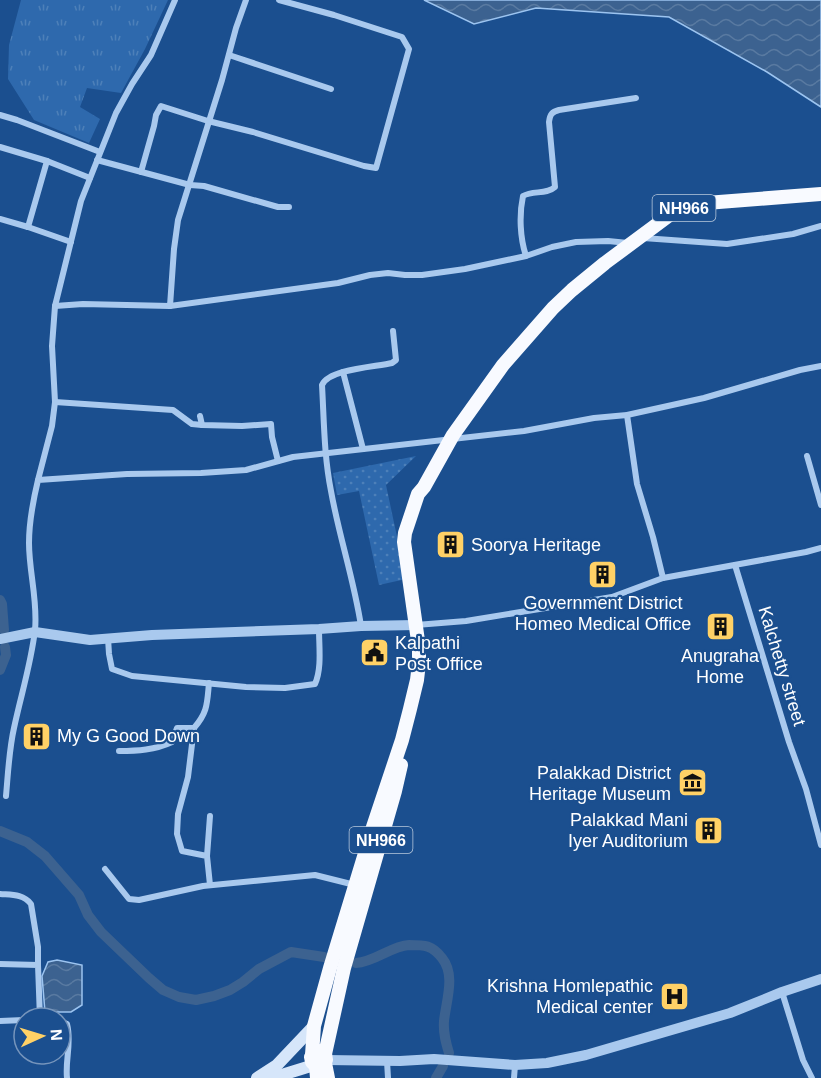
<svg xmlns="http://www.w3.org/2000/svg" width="821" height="1078" font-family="Helvetica,sans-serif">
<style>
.grass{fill:url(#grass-tufts)}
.park{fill:url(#park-dots)}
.water{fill:url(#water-waves);stroke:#9cc4f0;stroke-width:1.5}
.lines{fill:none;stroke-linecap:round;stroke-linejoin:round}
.canal{stroke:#3c6290;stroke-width:10}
.minor{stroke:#a9c9ee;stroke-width:6}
.tertiary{stroke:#a9c9ee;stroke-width:10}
.secondary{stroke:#d6e6fa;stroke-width:12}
.trunk{stroke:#f8faff;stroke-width:14}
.labels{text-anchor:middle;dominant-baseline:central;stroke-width:4.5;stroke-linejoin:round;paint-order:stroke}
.shield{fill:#1b4f8f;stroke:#bbcadd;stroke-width:1.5}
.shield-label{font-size:16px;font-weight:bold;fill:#fff}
.poi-label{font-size:18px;fill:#fff;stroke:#1b4f8f;text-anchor:start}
.street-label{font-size:18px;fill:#fff;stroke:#1b4f8f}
</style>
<defs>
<pattern id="grass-tufts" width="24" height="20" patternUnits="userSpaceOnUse" patternTransform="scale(1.5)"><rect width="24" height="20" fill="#2e69ad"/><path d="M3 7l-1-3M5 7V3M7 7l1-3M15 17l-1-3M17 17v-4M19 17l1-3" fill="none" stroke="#4d80b9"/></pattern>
<pattern id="park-dots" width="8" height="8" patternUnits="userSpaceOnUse" patternTransform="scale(1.5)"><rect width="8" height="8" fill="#2e69ad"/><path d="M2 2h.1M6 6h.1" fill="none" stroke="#4d80b9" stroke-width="1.8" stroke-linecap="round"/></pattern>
<pattern id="water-waves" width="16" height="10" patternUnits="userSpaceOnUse" patternTransform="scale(1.5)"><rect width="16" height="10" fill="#3c6290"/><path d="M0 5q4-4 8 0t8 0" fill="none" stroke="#597aa1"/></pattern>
</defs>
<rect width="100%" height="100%" fill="#1b4f8f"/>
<polygon class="grass" points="21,0 168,0 145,49 121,93 87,88 80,107 100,119 89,143 34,120 8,79 9,45"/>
<polygon class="park" points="416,456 386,485 406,579 379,585 359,491 337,495 333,473"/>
<g class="water">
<polygon points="424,0 821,0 821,107 767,72 669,17 536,8 474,24"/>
<polygon points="57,960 82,965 82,1005 71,1012 45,1012 42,976 48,962"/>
</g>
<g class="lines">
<g class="canal">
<polyline points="0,600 2,604 4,630"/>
<polyline points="0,670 6,655 5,647"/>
<polyline points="0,831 27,842 45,856 79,895 88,915 101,932 149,978 163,990 179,997 196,1000 214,996 230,990 243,982 259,969 291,952 324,957"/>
<path d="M356,963C375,962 391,946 409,945C425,945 432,945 442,958C456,975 446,1001 444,1021C443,1033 446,1043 449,1053"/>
<polyline points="436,1078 443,1066"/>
</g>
<g class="minor">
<polyline points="229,55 331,89"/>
<polyline points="0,115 17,120 100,152"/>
<polyline points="0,147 47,161 90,178"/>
<polyline points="97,160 190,185 204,186 278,207 289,207"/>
<polyline points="141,172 154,126 156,115 161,106 208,121 253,132 364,166 376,168 409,49 402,37 334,15 279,0"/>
<polyline points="0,219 28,227 71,242"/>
<polyline points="28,227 47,161"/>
<polyline points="643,238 727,244 793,234 821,226"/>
<path d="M526,256C520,238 519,215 523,196C533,190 546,195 555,187L549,122C550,114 552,112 559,110L636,98"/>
<polyline points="55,306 83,304 170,306 174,249 178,220 222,80 236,28 246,0"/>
<polyline points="170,306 338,283 370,275 388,273 405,275 422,275 465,269 526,256 552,247 576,242 608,241 628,243"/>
<polyline points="343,372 363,449"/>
<polyline points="55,402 173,410 192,424 202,425"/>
<polyline points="627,415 637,484 653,537 663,578"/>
<polyline points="200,416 202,425 242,426 271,424 272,437 278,461"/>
<polyline points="807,456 821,505"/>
<polyline points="38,480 52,426 55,402 52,346 55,306 81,201 116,113 132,84 151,55 175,0"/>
<polyline points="735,565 789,742 806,789 821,845"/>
<polyline points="416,625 466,621 612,597 663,578 806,552 821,548"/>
<path d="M361,626C354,580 339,536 331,491C324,456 324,420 322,385C329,369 375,367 392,363L396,360L393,331"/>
<path d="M108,638L109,654L112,669L132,676L246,687L285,688L315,684C322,668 319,647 319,629"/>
<polyline points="194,728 188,777 178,814 177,834 182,851 207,856 210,885"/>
<path d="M119,751C137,751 155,750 172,742L177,728H194C208,712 207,703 209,683"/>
<path d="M6,796C8,774 9,750 14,728C21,695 31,664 35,630C38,601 29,572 29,543C29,522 33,501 38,480L127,474L201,473L246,470L293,457L524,431L594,418L627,415L704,398L800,370L821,366"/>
<polyline points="207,856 210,816"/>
<polyline points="105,869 129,899 139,900 203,886 315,875 355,885"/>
<path d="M0,894C12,895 23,894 31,904L38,947V965"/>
<polyline points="0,964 38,965 40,1018"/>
<polyline points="782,992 803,1060 812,1078"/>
<polyline points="0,1021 24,1020"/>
<path d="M60,1021L67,1024C72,1043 65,1059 67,1078"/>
<polyline points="387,1061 388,1078"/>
<polyline points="514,1078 515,1065"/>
</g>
<g class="tertiary">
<polyline points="0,639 35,632 90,640 152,635 319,629 361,626 416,625"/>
<polyline points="326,1060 400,1061 434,1059 515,1065 547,1063 586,1055 730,1013 782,992 821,979"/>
</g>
<g class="secondary">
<polyline points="257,1078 277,1065 314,1026"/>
<polyline points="272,1078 314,1065"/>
</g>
<g class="trunk">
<polyline points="325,1054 344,968 395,791 401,765"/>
<polyline points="312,1055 314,1026 330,968 373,827 402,740 410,709 417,680 419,663 419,648 404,542 405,533 418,494 424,487 453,435 503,365 553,308 572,290 605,263 671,214 693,204 821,194"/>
<polyline points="325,1063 328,1078"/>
<polyline points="316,1066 321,1066 326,1060 325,1054 321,1051 315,1052 311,1057 312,1062 316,1066 317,1078"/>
</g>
</g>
<defs>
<symbol id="building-square" viewBox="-11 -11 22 22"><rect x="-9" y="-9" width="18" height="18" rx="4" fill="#ffd166" stroke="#1b4f8f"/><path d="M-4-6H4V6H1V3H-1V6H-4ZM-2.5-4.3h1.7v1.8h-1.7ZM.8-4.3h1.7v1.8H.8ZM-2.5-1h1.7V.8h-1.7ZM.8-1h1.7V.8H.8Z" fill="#111"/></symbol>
<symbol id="civic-square" viewBox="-11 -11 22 22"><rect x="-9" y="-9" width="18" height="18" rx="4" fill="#ffd166" stroke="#1b4f8f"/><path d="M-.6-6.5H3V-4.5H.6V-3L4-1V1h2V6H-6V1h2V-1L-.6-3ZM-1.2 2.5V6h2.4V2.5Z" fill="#111"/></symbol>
<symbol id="museum-square" viewBox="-11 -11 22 22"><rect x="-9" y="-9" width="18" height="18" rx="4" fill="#ffd166" stroke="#1b4f8f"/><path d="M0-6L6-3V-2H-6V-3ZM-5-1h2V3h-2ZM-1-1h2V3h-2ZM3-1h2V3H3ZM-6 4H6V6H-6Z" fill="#111"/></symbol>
<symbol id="hospital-square" viewBox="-11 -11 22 22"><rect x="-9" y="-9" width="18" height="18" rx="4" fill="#ffd166" stroke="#1b4f8f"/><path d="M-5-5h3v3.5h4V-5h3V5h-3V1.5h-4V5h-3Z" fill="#111"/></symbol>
</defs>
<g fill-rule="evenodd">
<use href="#building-square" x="434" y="528" width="33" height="33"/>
<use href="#building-square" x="586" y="558" width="33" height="33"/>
<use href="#building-square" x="704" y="610" width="33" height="33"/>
<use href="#civic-square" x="358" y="636" width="33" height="33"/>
<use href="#building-square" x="20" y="720" width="33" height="33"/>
<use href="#museum-square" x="676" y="766" width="33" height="33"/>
<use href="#building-square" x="692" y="814" width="33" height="33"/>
<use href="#hospital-square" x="658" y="980" width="33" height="33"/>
</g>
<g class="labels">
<g class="shield">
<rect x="652.5" y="195" width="63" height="26" rx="4.5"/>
<rect x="349.5" y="827" width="63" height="26" rx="4.5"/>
</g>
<g class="shield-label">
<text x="684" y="208">NH966</text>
<text x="381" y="840">NH966</text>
</g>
<g class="poi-label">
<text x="471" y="545">Soorya Heritage</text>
<text x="603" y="603" text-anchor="middle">Government District<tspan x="603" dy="21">Homeo Medical Office</tspan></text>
<text x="395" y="643">Kalpathi<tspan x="395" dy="21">Post Office</tspan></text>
<text x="720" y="656" text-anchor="middle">Anugraha<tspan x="720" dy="21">Home</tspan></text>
<text x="57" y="736">My G Good Down</text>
<text x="671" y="773" text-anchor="end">Palakkad District<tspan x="671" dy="21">Heritage Museum</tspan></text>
<text x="688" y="820" text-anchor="end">Palakkad Mani<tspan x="688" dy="21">Iyer Auditorium</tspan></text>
<text x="653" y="986" text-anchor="end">Krishna Homlepathic<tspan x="653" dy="21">Medical center</tspan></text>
</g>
<g class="street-label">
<text transform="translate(782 666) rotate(73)">Kalchetty street</text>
</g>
</g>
<g transform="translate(42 1036) rotate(86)"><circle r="28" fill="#1b4f8f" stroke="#7695bc" stroke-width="1.5"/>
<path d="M0-4.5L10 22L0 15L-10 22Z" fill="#ffd166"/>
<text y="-9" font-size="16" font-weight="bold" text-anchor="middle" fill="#ffffff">N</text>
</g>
</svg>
